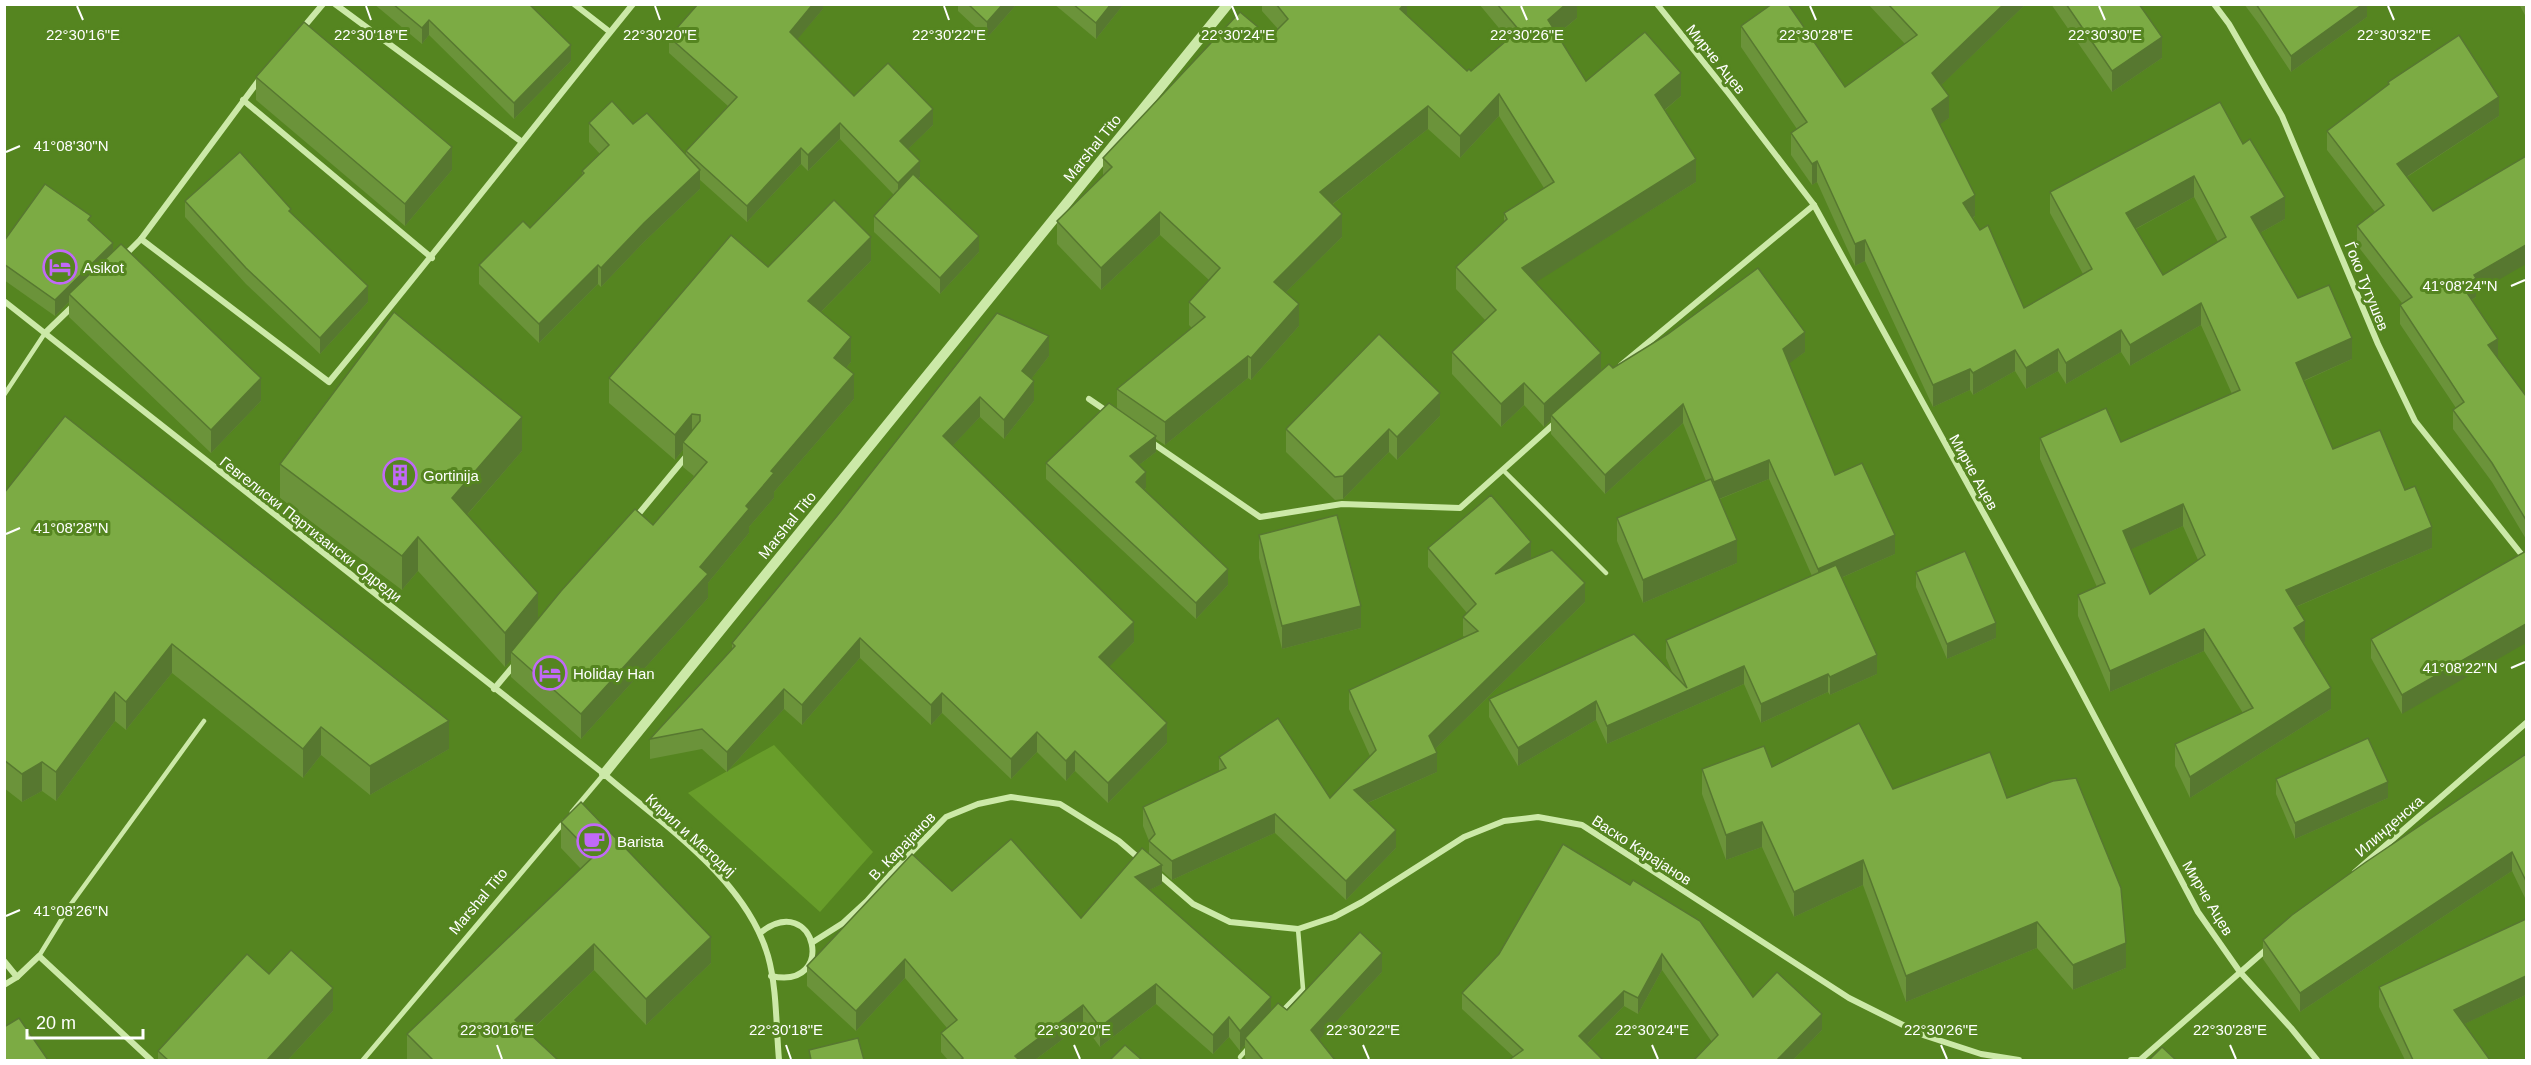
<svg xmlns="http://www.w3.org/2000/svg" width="2531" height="1065" font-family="Arial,sans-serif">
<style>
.green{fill:#689d2a}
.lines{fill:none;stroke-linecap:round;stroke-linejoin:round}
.service{stroke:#cce9a8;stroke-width:4.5}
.pedestrian{stroke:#cce9a8;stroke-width:5}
.minor{stroke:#cce9a8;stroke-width:6}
.tertiary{stroke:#cce9a8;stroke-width:10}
.wall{fill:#6b933a;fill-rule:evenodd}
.shaded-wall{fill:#577830}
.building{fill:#7cab44;stroke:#577830;stroke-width:1.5;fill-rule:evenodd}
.ticks{fill:none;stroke:#fff;stroke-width:2}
.labels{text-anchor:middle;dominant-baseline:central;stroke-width:6;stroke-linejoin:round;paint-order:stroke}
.street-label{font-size:15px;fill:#fff;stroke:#558520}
.poi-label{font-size:15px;fill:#fff;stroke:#558520;text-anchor:start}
.ticks-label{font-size:15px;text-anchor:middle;fill:#fff;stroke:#558520;stroke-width:6;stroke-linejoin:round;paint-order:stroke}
</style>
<rect width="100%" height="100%" fill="#558520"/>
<polygon class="green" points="774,745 873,852 820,912 688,793"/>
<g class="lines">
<g class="service">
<polyline points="4,395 45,333"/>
<polyline points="1503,470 1606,573"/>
<polyline points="39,956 71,904 204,721"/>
<polyline points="1282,1011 1303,989 1298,929"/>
<polyline points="1240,1057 1248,1048"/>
</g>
<g class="pedestrian">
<polyline points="572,812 604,774"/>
<polyline points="363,1060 564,822"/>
</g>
<g class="minor">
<polyline points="335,4 522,142"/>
<polyline points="574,4 610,32"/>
<polyline points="1657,4 1729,94 1814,205 2071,672 2198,912 2240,972 2291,1028 2317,1060"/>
<polyline points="2214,4 2229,24 2282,116 2378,344 2415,421 2526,560"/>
<polyline points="302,29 323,4"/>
<polyline points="243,100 432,258"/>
<path d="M141,239L329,382C432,257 531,130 633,4"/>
<polyline points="123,257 141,239 259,80"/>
<path d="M4,301L604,774C662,824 746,879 768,956C777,988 776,1027 779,1060"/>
<polyline points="45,333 75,304"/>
<polyline points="1621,365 1814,205"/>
<polyline points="1089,399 1108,412"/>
<polyline points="1151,442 1260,517 1342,504 1460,508 1555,423"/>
<polyline points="636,517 689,453"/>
<polyline points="494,689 515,664"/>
<polyline points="1156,872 1193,904 1230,922 1298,929 1334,917 1362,902 1464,837 1504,821 1538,817 1582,825 1849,998 1923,1035 1981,1054 2019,1060"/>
<polyline points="2355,872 2526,723"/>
<path d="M760,933C816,889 838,991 771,976"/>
<polyline points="813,942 843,923 867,901 897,867 946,817 978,804 1011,797 1060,804 1119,841 1141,860"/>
<polyline points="4,961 17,977 4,985"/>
<polyline points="17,977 39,956 151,1060"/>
<polyline points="2131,1060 2141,1060"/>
<polyline points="2140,1060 2268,948"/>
</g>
<polyline class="tertiary" points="604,774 1228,4"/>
</g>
<g class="wall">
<polygon points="374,4 529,4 571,61 514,119 429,35 422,44"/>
<polygon points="823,4 823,9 797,39 854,96 933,125 908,149 920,177 918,179 979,252 940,294 874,232 874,216 894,195 840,139 808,171 801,164 747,222 700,180 700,189 644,242 601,287 598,284 539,343 479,284 479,265 530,228 582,175 582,171 600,154 589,142 589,123 633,124 686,155 686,151 728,106 669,53 669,37"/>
<polygon points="958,4 1017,4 987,38 958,11"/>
<polygon points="1054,4 1124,4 1096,39"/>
<polygon points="1262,4 1407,4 1407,15 1467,71 1471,71 1508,39 1479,4 1577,4 1577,18 1557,35 1586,81 1681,96 1665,110 1696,182 1535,282 1601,370 1613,368 1805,352 1789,363 1835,475 1895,554 1841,578 1877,674 1830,695 1828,692 1761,723 1744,684 1607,744 1596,720 1518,766 1489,717 1489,699 1673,674 1666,658 1666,640 1812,576 1769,479 1720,499 1737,563 1643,603 1617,541 1617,518 1706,481 1683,423 1605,494 1551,434 1551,420 1544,427 1524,405 1501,427 1452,374 1452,352 1485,320 1456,289 1456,267 1504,222 1504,213 1544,188 1499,116 1460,158 1428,129 1333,204 1342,237 1286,292 1299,326 1251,380 1248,378 1165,445 1156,439 1156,452 1139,465 1146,488 1144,490 1228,585 1196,619 1046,479 1046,463 1117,409 1117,389 1192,328 1189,325 1189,302 1209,280 1160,235 1101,290 1057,244 1057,221 1103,177 1103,158 1270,37 1278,29 1262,11"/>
<path d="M1868,4H2026L1941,85L1949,118L1939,124L1975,216L1973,218L2024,308L2083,274L2050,213V192L2220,102L2285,219L2260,233L2298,298L2352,359L2304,381L2333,449L2405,490L2432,548L2296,607L2305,642L2303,643L2331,709L2190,798L2175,766V744L2243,713L2204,651L2110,692L2078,616V595L2097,587L2040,459V438L2121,442L2232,394L2201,325L2130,366L2121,352L2066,384L2058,371L2026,389L2015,371L1973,395L1970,390L1933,407L1865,261L1855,266L1817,182L1812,185L1791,155V133L1797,129L1741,47V26L1845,87L1905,44ZM2194,197L2218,242L2163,275L2136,229ZM2183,526L2198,560L2150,594L2131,549Z"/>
<polygon points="2051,4 2139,4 2162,58 2112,92"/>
<polygon points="2244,4 2367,4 2367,17 2291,72 2259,24"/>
<polygon points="2519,4 2526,4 2526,17"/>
<polygon points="256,77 452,170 405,226 256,100"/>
<polygon points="2388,82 2499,116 2407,177 2476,293 2476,297 2472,300 2497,358 2526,396 2526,539 2492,482 2453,429 2453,410 2456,408 2400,324 2400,305 2402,303 2357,245 2357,226 2375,212 2327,150 2327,131 2388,85"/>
<polygon points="185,201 291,213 368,302 320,354 246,284 185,217"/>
<polygon points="91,222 113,251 261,401 211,453 69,317 69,302 55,316 4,280 4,241"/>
<polygon points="871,261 821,312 851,362 846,368 854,399 774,492 774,498 749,527 749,533 708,583 708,598 581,739 511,677 511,660 505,667 418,571 402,590 280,498 280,464 522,451 467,515 538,619 653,525 694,476 683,467 683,450 675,460 609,403 609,378 768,267"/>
<polygon points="997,313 1049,356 1031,379 1034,401 1004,439 980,417 953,445 1134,642 1109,666 1167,743 1108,803 1075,771 1066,781 1037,752 1011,779 942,713 931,725 860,658 802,725 784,709 727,772 702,749 650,759 650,739 732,650 732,643 837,516"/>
<polygon points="1440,416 1397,460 1389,452 1343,499 1335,500 1286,452 1286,429"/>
<polygon points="4,493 449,749 370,795 321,755 303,778 172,673 126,730 115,721 56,801 42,791 22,802 4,788"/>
<polygon points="1259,535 1361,628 1282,649 1259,558"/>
<polygon points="1428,548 1531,559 1585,602 1435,749 1437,772 1368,803 1396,848 1346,900 1275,833 1172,880 1162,871 1162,884 1149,890 1271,1010 1287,1010 1382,972 1319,1040 1335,1060 1247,1060 1245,1058 1245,1045 1240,1051 1229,1037 1213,1054 1156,1004 1100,1047 1083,1024 1035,1060 948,1060 941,1052 941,1033 947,1028 905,978 856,1031 807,986 807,966 952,891 1081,918 1149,854 1149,841 1143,826 1143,807 1219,771 1219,757 1330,798 1370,756 1349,709 1349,690 1465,637 1463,636 1463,617 1467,613 1428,567"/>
<polygon points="2526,551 2402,714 2371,658 2371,639"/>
<polygon points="1916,572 1996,638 1947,659 1916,587"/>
<polygon points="2526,754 2526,900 2512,871 2300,1012 2263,959 2263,940"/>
<polygon points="1772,767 1893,789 2007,798 2126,968 2073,990 2037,948 1906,1002 1863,885 1794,917 1762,847 1726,860 1702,794 1702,769"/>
<polygon points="2276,779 2388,798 2295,839 2276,794"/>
<polygon points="561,822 711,963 646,1025 594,970 529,1033 558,1060 407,1060 407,1034 581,869 561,848"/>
<polygon points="1563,844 1753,997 1822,1030 1793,1060 1694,1060 1712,1042 1662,970 1638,1014 1624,1006 1587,1044 1514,1057 1462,1009 1462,993 1499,954"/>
<polygon points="2526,919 2526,995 2464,1024 2490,1060 2405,1060 2379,1007 2379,987"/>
<polygon points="269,974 333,1011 288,1060 158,1060 158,1051"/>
</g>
<g class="shaded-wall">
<polygon points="813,4 823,4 823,9 790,48 790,32"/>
<polygon points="1003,4 1017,4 987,38 987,22"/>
<polygon points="1111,4 1124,4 1096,39 1096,23"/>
<polygon points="1404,4 1407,4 1407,24 1400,9"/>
<polygon points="1566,4 1577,4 1577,18 1548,42 1548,20"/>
<polygon points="2004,4 2026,4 1932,94 1932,73"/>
<polygon points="2363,4 2367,4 2367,17 2291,72 2291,56"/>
<polygon points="429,20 429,35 422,44 422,28"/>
<polygon points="2162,37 2162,58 2112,92 2112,71"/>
<polygon points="571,45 571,61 514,119 514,103"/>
<polygon points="1681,73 1681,96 1655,118 1655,95"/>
<polygon points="1499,94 1499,116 1460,158 1460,136"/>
<polygon points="1949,96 1949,118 1932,130 1932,109"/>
<polygon points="2499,97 2499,116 2397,183 2397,164"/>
<polygon points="1428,106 1428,129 1320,214 1320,192"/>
<polygon points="933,109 933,125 900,157 900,141"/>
<polygon points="840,123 840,139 808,171 808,155"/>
<polygon points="452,147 452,170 405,226 405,204"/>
<polygon points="801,148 801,164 747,222 747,206"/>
<polygon points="1696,159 1696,182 1522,291 1522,268"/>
<polygon points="920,161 920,177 898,199 898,183"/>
<polygon points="1817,161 1817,182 1812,185 1812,164"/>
<polygon points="700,170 700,189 644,242 601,287 601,268 644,223"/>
<polygon points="2194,176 2194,197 2126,234 2126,213"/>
<polygon points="1975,195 1975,216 1963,225 1963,203"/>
<polygon points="2285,197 2285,219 2251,238 2251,217"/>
<polygon points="1160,212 1160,235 1101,290 1101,268"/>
<polygon points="1342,214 1342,237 1274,304 1274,282"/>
<polygon points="979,236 979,252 940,294 940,278"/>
<polygon points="871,237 871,261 808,325 808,301"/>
<polygon points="1865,240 1865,261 1855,266 1855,244"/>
<polygon points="113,243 113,259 69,294 69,302 55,316 55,300"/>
<polygon points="2526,245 2526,264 2476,293 2476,297 2463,306 2463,287 2474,275"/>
<polygon points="598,265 598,284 539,343 539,324"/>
<polygon points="368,286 368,302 320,354 320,338"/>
<polygon points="2201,303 2201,325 2130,366 2130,345"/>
<polygon points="1299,304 1299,326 1251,380 1251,358"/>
<polygon points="2121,330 2121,352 2066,384 2066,363"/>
<polygon points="1805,332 1805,352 1783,368 1783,349"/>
<polygon points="1049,336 1049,356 1022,391 1022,371"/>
<polygon points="851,337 851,362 834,382 834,358"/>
<polygon points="2352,338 2352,359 2296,384 2296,363"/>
<polygon points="2498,339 2498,358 2488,345"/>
<polygon points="2058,349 2058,371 2026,389 2026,368"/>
<polygon points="2015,350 2015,371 1973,395 1973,373"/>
<polygon points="1601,353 1601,375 1551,415 1551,420 1544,427 1544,404"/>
<polygon points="1248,356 1248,378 1165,445 1165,422"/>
<polygon points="1970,369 1970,390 1933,407 1933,385"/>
<polygon points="854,374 854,399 774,492 774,498 749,527 749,533 708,583 708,598 581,739 581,714 700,567 771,471"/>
<polygon points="261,378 261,401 211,453 211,430"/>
<polygon points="1034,381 1034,401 1004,439 1004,420"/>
<polygon points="1524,383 1524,405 1501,427 1501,404"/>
<polygon points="1440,393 1440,416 1397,460 1397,437"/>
<polygon points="980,397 980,417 943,456 943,436"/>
<polygon points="1683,404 1683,423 1605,494 1605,475"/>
<polygon points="692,414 692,439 683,442 683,450 675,460 675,435"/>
<polygon points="522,417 522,451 452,532 452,498"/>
<polygon points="1389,429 1389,452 1343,499 1343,476"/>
<polygon points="1156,436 1156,452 1130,472 1130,456"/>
<polygon points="1769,460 1769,479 1714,501 1714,482"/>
<polygon points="1146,472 1146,488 1136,497 1136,482"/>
<polygon points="2183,504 2183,526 2123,553 2123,531"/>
<polygon points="2432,527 2432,548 2286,611 2286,590"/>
<polygon points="1895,535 1895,554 1818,588 1818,569"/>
<polygon points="418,537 418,571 402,590 402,556"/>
<polygon points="1737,540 1737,563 1643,603 1643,580"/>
<polygon points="1531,542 1531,561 1495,574"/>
<polygon points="1228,569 1228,585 1196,619 1196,603"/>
<polygon points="1585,583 1585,602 1429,755 1429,736"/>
<polygon points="538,593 538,627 511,652 511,660 505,667 505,633"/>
<polygon points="1361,606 1361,628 1282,649 1282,626"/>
<polygon points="2305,621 2305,642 2294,649 2294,628"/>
<polygon points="1134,622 1134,642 1099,677 1099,657"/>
<polygon points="1996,623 1996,638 1947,659 1947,644"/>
<polygon points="2526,624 2526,643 2402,714 2402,695"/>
<polygon points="2204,629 2204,651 2110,692 2110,671"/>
<polygon points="860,638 860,658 802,725 802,705"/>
<polygon points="172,644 172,673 126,730 126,702"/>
<polygon points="1877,655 1877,674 1830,695 1830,677"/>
<polygon points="1744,666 1744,684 1607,744 1607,726"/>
<polygon points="1828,674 1828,692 1761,723 1761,704"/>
<polygon points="2331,688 2331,709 2190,798 2190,777"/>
<polygon points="784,689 784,709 727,772 727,752"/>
<polygon points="115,692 115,721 56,801 56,772"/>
<polygon points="942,693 942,713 931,725 931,705"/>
<polygon points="1596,701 1596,720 1518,766 1518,748"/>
<polygon points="449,721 449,749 370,795 370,766"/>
<polygon points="1167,723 1167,743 1108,803 1108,783"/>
<polygon points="321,727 321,755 303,778 303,749"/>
<polygon points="1037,732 1037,752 1011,779 1011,759"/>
<polygon points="1075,751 1075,771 1066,781 1066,761"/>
<polygon points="1437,753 1437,772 1354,809 1354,790"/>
<polygon points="42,762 42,791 22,802 22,774"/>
<polygon points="2388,782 2388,798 2295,839 2295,823"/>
<polygon points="1275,814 1275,833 1172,880 1172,861"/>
<polygon points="1762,822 1762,847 1726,860 1726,835"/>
<polygon points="1396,830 1396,848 1346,900 1346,881"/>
<polygon points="2512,852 2512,871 2300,1012 2300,993"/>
<polygon points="1863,860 1863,885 1794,917 1794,892"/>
<polygon points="1162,865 1162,884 1135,897 1135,877"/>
<polygon points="2037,922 2037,948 1906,1002 1906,976"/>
<polygon points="711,937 711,963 646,1025 646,999"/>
<polygon points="2126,943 2126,968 2073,990 2073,965"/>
<polygon points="594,944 594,970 515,1046 515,1020"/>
<polygon points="1382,953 1382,972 1311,1049 1311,1030"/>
<polygon points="1662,954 1662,970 1638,1014 1638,998"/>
<polygon points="905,959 905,978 856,1031 856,1011"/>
<polygon points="2526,976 2526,995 2454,1029 2454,1010"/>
<polygon points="1156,984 1156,1004 1100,1047 1100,1027"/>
<polygon points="333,988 333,1011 288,1060 267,1060"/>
<polygon points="1624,991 1624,1006 1579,1052 1579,1036"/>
<polygon points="1271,997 1271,1017 1245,1038 1245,1045 1240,1051 1240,1031"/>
<polygon points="1083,1005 1083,1024 1035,1060 1015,1060 1015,1056"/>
<polygon points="1822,1014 1822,1030 1793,1060 1777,1060"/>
<polygon points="1229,1017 1229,1037 1213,1054 1213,1035"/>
</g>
<g class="building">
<polygon points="393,4 529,4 571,45 514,103 429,20 422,28"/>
<polygon points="698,4 813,4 790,32 854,96 888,63 933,109 900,141 920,161 898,183 840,123 808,155 801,148 747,206 686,151 737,97 669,37"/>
<polygon points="968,4 1003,4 987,22"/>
<polygon points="1073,4 1111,4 1096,23"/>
<polygon points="1276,4 1404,4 1400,9 1467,71 1469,69 1471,71 1519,30 1497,4 1566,4 1548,20 1586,81 1645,32 1681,73 1655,95 1696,159 1522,268 1601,353 1544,404 1524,383 1501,404 1452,352 1496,310 1456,267 1507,219 1504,213 1554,182 1499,94 1460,136 1428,106 1320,192 1342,214 1274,282 1299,304 1251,358 1248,356 1165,422 1117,389 1205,317 1189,302 1220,268 1160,212 1101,268 1057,221 1112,167 1103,158 1240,12 1270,37 1288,19"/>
<path d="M1772,4H1788L1845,87L1917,35L1888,4H2004L1932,73L1949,96L1932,109L1975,195L1963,203L1980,230L1988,225L2024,308L2092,269L2050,192L2220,102L2243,144L2250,139L2285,197L2251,217L2298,298L2329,285L2352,338L2296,363L2333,449L2380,430L2405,490L2415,486L2432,527L2286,590L2305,621L2294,628L2331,688L2190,777L2175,744L2253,708L2204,629L2110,671L2078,595L2105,583L2040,438L2106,408L2121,442L2240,390L2201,303L2130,345L2121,330L2066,363L2058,349L2026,368L2015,350L1973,373L1970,369L1933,385L1865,240L1855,244L1817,161L1812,164L1791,133L1807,122L1741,26ZM2194,176L2226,237L2163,275L2126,213ZM2183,504L2205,555L2150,594L2123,531Z"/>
<polygon points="2066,4 2139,4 2162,37 2112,71"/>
<polygon points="2256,4 2363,4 2291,56"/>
<polygon points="304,22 452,147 405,204 256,77"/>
<polygon points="2459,35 2499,97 2397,164 2433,211 2526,156 2526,245 2474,275 2476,278 2463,287 2498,339 2488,345 2526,396 2526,520 2492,463 2453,410 2464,402 2400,305 2412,297 2357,226 2384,205 2327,131 2389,84 2388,82"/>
<polygon points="612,101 633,124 647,113 700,170 644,223 601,268 598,265 539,324 479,265 523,221 530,228 584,173 582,171 609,145 589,123"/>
<polygon points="240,152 291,209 289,211 368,286 320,338 246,268 185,201"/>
<polygon points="913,174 979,236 940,278 874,216"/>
<polygon points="45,184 91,216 88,220 113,243 55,300 4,264 4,241"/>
<polygon points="834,200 871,237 808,301 851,337 834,358 854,374 771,471 774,473 746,506 749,509 700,567 708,574 581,714 511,652 561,591 635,509 653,525 707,462 683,442 700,421 700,415 692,414 675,435 609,378 731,235 768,267"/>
<polygon points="121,244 261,378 211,430 69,294"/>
<polygon points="1758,268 1805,332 1783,349 1835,475 1862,463 1895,535 1818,569 1769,460 1714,482 1683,404 1605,475 1551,415 1609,364 1613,368 1668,334"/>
<polygon points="394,312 522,417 452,498 538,593 505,633 418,537 402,556 280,464"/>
<polygon points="997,313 1049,336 1022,371 1034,381 1004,420 980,397 943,436 1134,622 1099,657 1167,723 1108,783 1075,751 1066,761 1037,732 1011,759 942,693 931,705 860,638 802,705 784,689 727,752 702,729 650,739 735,646 732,643 837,516"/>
<polygon points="1379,334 1440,393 1397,437 1389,429 1343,476 1335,477 1286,429"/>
<polygon points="1109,403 1156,436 1130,456 1146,472 1136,482 1228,569 1196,603 1046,463"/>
<polygon points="65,416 449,721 370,766 321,727 303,749 172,644 126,702 115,692 56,772 42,762 22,774 4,760 4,493"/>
<polygon points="1711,479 1737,540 1643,580 1617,518"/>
<polygon points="1491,495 1531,542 1495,574 1552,550 1585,583 1429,736 1437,753 1354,790 1396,830 1346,881 1275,814 1172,861 1149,841 1155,834 1143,807 1226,768 1219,757 1278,718 1330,798 1376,750 1349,690 1478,631 1463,617 1476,604 1428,548"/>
<polygon points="1337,515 1361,606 1282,626 1259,535"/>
<polygon points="1965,551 1996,623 1947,644 1916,572"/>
<polygon points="2526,551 2526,624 2402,695 2371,639"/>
<polygon points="1836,565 1877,655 1830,677 1828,674 1761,704 1744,666 1607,726 1596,701 1518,748 1489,699 1634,634 1687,688 1666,640"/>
<polygon points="1859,723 1893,789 1990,752 2007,798 2053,781 2076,778 2121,888 2126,943 2073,965 2037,922 1906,976 1863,860 1794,892 1762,822 1726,835 1702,769 1764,746 1772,767"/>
<polygon points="2368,738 2388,782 2295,823 2276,779"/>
<polygon points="2526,754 2526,881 2512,852 2300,993 2263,940 2292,915 2366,862"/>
<polygon points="581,802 711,937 646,999 594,944 515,1020 558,1060 433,1060 407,1034 594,856 561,822"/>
<polygon points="1011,839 1081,918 1142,848 1162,865 1135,877 1271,997 1240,1031 1229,1017 1213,1035 1156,984 1100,1027 1083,1005 1015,1056 1019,1060 960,1060 963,1058 941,1033 957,1020 905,959 856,1011 807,966 912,854 952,891"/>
<polygon points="1563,844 1630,885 1633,880 1700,921 1753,997 1777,972 1822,1014 1777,1060 1694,1060 1718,1035 1662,954 1638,998 1624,991 1579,1036 1603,1060 1509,1060 1523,1050 1462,993 1499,954"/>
<polygon points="2526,919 2526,976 2454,1010 2490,1060 2413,1060 2379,987"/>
<polygon points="1360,932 1382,953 1311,1030 1335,1060 1263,1060 1245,1038 1278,1003 1287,1010"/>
<polygon points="291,950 333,988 267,1060 168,1060 158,1051 247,954 269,974"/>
<polygon points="19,1018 48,1060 4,1060 4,1027"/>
<polygon points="858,1038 864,1060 811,1060 809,1050"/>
<polygon points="1125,1045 1142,1060 1110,1060"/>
<polygon points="2162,1047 2176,1060 2149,1060"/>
</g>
<path class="ticks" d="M77,6L83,20M366,6L371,20M655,6L660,20M944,6L949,20M1232,6L1238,20M1521,6L1527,20M1810,6L1816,20M2099,6L2105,20M2388,6L2394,20M6,152L20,146M2511,286L2525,280M6,534L20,528M2511,668L2525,662M6,916L20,910M497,1045L502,1059M786,1045L791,1059M1074,1045L1080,1059M1363,1045L1369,1059M1652,1045L1658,1059M1941,1045L1947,1059M2230,1045L2236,1059"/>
<defs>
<symbol id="hotel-ring" viewBox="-11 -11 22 22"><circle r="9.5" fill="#558520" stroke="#c169f7" stroke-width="1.5"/><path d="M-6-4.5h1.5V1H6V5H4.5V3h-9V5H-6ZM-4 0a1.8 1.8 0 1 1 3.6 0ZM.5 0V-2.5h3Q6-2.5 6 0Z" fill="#c169f7"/></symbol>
<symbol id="building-ring" viewBox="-11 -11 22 22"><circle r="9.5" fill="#558520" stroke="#c169f7" stroke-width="1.5"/><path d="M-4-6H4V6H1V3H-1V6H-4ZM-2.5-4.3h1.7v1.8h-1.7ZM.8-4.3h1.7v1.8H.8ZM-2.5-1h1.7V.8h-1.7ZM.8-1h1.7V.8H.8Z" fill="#c169f7"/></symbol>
<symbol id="cafe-ring" viewBox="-11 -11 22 22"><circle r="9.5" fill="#558520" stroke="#c169f7" stroke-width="1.5"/><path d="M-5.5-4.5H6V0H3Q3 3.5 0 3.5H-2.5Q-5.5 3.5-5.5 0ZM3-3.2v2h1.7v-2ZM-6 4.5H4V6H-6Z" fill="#c169f7"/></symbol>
</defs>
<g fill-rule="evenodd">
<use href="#hotel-ring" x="41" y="248" width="38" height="38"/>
<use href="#building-ring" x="381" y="456" width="38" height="38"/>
<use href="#hotel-ring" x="531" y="654" width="38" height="38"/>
<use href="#cafe-ring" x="575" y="822" width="38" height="38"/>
</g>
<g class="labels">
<g class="street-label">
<text transform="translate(1716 59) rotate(51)">Мирче Ацев</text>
<text transform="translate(1092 148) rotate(-51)">Marshal Tito</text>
<text transform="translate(2367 286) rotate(68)">Ѓоко Тутушев</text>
<text transform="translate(1974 472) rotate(61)">Мирче Ацев</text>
<text transform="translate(787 525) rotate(-51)">Marshal Tito</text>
<text transform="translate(311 529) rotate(38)">Гевгелиски Партизански Одреди</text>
<text transform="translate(2389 826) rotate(-41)">Илинденска</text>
<text transform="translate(691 835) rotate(42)">Кирил и Методиј</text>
<text transform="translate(902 846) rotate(-46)">В. Карајанов</text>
<text transform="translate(1642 850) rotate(33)">Вaско Карајанов</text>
<text transform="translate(2208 898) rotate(59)">Мирче Ацев</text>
<text transform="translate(478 901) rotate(-50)">Marshal Tito</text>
</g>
<g class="poi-label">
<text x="83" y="267">Asikot</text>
<text x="423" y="475">Gortinija</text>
<text x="573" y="673">Holiday Han</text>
<text x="617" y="841">Barista</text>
</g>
</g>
<g class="ticks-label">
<text x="949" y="40">22°30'22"E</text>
<text x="1816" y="40">22°30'28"E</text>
<text x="2105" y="40">22°30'30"E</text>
<text x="83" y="40">22°30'16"E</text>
<text x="371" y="40">22°30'18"E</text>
<text x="660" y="40">22°30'20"E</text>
<text x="1238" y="40">22°30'24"E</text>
<text x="1527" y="40">22°30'26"E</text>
<text x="2394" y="40">22°30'32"E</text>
<text x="71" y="151">41°08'30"N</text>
<text x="2460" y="291">41°08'24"N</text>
<text x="71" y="533">41°08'28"N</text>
<text x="2460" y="673">41°08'22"N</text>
<text x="71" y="916">41°08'26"N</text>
<text x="497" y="1035">22°30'16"E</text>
<text x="786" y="1035">22°30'18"E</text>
<text x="1074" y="1035">22°30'20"E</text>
<text x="1363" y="1035">22°30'22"E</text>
<text x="1652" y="1035">22°30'24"E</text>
<text x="1941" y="1035">22°30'26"E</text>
<text x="2230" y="1035">22°30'28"E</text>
</g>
<rect width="2531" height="1065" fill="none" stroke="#ffffff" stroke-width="12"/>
<path d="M27 1029v9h116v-9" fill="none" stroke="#ffffff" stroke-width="3"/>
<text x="36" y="1029" font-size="18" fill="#ffffff" stroke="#558520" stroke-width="4.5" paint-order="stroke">20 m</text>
</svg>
